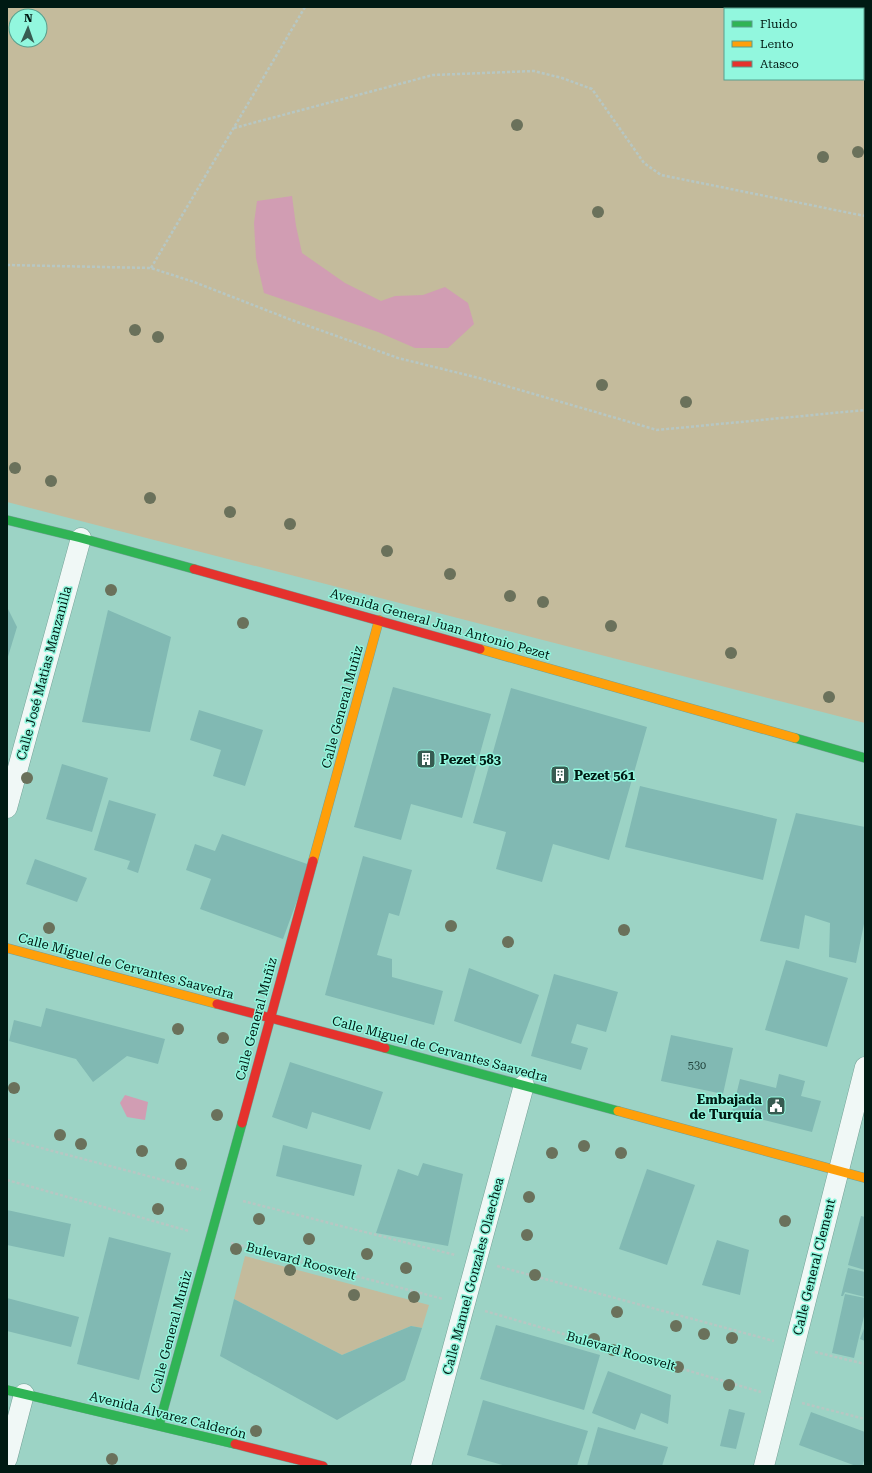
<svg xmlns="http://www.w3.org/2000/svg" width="872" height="1473" font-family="'Roboto Serif',serif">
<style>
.green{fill:#c4bb9c;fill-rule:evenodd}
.water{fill:#d19db3}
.building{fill:#81b9b3}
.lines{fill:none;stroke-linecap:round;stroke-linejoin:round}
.street-casing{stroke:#73a196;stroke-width:21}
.fast-casing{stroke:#73a196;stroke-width:10}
.slow-casing{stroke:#73a196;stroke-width:10}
.jam-casing{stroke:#73a196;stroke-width:10}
.path{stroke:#b7c7c3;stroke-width:2.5;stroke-dasharray:3 2;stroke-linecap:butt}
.street{stroke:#f0f8f6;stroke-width:20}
.fast{stroke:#30b455;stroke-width:9}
.slow{stroke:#ff9f0a;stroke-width:9}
.jam{stroke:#e5322d;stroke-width:9}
.tree{fill:#6a715b}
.labels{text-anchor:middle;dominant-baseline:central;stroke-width:3;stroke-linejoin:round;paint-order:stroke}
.number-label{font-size:11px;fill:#20423b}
.street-label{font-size:13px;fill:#001a13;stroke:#92f7de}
.poi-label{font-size:13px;font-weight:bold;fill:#001a13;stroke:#92f7de;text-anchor:start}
</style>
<rect width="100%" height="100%" fill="#9cd3c5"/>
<g class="green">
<path d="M7,7H865V723L7,502ZM725,9H863V79H725ZM16,16H40V40H16Z"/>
<polygon points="245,1256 429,1305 422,1328 411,1326 342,1355 234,1299"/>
</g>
<g class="water">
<polygon points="292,196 296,226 302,253 345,283 381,301 395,296 423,295 445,287 468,303 474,324 448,348 415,348 378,332 264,293 256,258 254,223 257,201"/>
<polygon points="125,1095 148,1102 145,1120 127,1117 120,1103"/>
</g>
<g class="building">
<polygon points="7,607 17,627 7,660"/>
<polygon points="108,610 171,637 150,732 82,722"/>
<polygon points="393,687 491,714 462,818 411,804 401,840 354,827"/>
<polygon points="511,688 647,727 609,860 553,844 542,882 496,869 506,832 473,823"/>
<polygon points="199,710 263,730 245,786 213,776 221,750 190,740"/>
<polygon points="62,764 108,778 92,832 46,819"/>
<polygon points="640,786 777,819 763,880 625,847"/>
<polygon points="109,800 156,814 138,873 127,869 130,861 94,850"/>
<polygon points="796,813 865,827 865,919 856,963 829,957 830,923 805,915 799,949 760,941"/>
<polygon points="222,834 310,865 283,939 200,909 211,879 186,870 195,844 215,851"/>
<polygon points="363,856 412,870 399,916 389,913 377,955 392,959 392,977 443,991 434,1025 325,995"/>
<polygon points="35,859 87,878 77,902 26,884"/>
<polygon points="786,960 848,978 827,1047 765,1030"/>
<polygon points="469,968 539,995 521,1044 454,1021"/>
<polygon points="554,974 618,992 606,1032 577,1024 571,1043 588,1048 581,1070 531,1056"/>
<polygon points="46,1008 165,1039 158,1064 127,1056 93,1082 76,1059 9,1041 14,1020 41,1027"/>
<polygon points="671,1035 733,1048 723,1094 661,1081"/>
<polygon points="290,1062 383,1092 370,1130 312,1112 307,1129 272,1117"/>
<polygon points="779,1074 805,1081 801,1096 821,1101 812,1132 732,1112 740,1079 776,1088"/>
<polygon points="283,1145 362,1165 354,1196 276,1176"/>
<polygon points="423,1163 463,1174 448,1246 376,1233 398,1169 418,1176"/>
<polygon points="647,1169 695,1185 667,1265 619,1249"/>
<polygon points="7,1210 71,1224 64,1257 7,1245"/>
<polygon points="861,1216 865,1217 865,1270 848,1265"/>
<polygon points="109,1237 171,1253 139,1380 77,1364"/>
<polygon points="717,1240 749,1250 740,1295 702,1285"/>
<polygon points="848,1268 865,1272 865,1297 845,1292 843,1296 841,1296"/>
<polygon points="845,1294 865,1298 865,1312 854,1358 832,1353"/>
<polygon points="7,1298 79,1317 71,1347 7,1331"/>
<polygon points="234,1299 342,1355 411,1326 422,1328 405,1380 337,1420 220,1356"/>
<polygon points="496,1325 600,1355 584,1410 480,1379"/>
<polygon points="865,1326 865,1341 860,1339"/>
<polygon points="608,1371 671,1395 668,1424 641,1413 635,1430 592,1413"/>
<polygon points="483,1400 588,1431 577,1466 506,1466 467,1455"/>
<polygon points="729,1409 745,1413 736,1449 720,1446"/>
<polygon points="811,1412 865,1432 865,1458 862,1466 856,1466 799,1445"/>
<polygon points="598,1427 668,1447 662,1466 587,1466"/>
</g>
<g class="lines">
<defs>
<g id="street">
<polyline points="7,808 81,538"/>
<polyline points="7,1459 24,1394"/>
<polyline points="421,1466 524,1085"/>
<polyline points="764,1466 865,1067"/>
</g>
<g id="fast">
<polyline points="7,520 81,538 194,569"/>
<polyline points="795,738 865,758"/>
<polyline points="385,1048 618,1111"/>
<polyline points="7,1390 235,1444"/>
<polyline points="159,1425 242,1123"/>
</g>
<g id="slow">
<polyline points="480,649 795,738"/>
<polyline points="313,861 379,620"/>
<polyline points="7,948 217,1004"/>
<polyline points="618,1111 865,1178"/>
</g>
<g id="jam">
<polyline points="194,569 480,649"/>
<polyline points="217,1004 385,1048"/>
<polyline points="242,1123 313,861"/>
<polyline points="235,1444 323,1466"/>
</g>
</defs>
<use href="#street" class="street-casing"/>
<use href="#fast" class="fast-casing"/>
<use href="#slow" class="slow-casing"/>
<use href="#jam" class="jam-casing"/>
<g class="path">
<polyline points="234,128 433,75 534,71 562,78 592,89 644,163 661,175 865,216"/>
<polyline points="7,265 151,268 194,282 289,319 398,358 479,378 657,430 865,410"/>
<polyline points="151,268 305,7"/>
<polyline points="7,1139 201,1190"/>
<polyline points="7,1180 189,1231"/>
<polyline points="243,1201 455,1255"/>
<polyline points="231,1243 443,1299"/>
<polyline points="497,1266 774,1341"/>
<polyline points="485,1311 761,1392"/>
<polyline points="815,1352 865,1364"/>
<polyline points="802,1403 865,1419"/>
</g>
<use href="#street" class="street"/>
<use href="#fast" class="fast"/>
<use href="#slow" class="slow"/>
<use href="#jam" class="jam"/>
</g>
<g class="tree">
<circle cx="517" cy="125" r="6"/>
<circle cx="858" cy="152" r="6"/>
<circle cx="823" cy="157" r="6"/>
<circle cx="598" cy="212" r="6"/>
<circle cx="135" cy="330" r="6"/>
<circle cx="158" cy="337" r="6"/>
<circle cx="602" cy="385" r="6"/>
<circle cx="686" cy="402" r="6"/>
<circle cx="15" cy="468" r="6"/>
<circle cx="51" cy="481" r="6"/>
<circle cx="150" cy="498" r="6"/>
<circle cx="230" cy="512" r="6"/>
<circle cx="290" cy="524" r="6"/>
<circle cx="387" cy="551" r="6"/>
<circle cx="450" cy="574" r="6"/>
<circle cx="111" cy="590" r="6"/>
<circle cx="510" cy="596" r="6"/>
<circle cx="543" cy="602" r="6"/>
<circle cx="243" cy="623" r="6"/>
<circle cx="611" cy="626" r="6"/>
<circle cx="731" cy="653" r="6"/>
<circle cx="829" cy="697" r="6"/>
<circle cx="27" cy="778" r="6"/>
<circle cx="451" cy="926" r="6"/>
<circle cx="49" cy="928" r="6"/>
<circle cx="624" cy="930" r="6"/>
<circle cx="508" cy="942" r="6"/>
<circle cx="178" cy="1029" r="6"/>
<circle cx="223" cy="1038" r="6"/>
<circle cx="14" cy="1088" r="6"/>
<circle cx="217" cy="1115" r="6"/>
<circle cx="60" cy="1135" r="6"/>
<circle cx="81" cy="1144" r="6"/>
<circle cx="584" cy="1146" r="6"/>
<circle cx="142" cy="1151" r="6"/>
<circle cx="552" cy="1153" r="6"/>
<circle cx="621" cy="1153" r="6"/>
<circle cx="181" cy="1164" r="6"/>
<circle cx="529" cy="1197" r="6"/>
<circle cx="158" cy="1209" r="6"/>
<circle cx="259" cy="1219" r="6"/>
<circle cx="785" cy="1221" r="6"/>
<circle cx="527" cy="1235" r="6"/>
<circle cx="309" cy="1239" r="6"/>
<circle cx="236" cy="1249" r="6"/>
<circle cx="367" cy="1254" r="6"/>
<circle cx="406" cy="1268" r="6"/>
<circle cx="290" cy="1270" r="6"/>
<circle cx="535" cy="1275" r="6"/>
<circle cx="354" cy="1295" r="6"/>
<circle cx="414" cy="1297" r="6"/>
<circle cx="617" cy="1312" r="6"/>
<circle cx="676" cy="1326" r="6"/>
<circle cx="704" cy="1334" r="6"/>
<circle cx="732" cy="1338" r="6"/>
<circle cx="594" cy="1339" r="6"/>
<circle cx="613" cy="1350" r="6"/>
<circle cx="678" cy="1367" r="6"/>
<circle cx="729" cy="1385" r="6"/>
<circle cx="256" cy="1431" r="6"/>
<circle cx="112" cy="1459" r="6"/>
</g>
<defs>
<symbol id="building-square" viewBox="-11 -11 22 22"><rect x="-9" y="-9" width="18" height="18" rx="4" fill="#375b51" stroke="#92f7de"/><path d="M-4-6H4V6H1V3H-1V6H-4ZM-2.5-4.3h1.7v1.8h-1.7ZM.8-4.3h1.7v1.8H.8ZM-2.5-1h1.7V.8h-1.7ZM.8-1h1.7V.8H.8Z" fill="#fff"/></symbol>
<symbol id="civic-square" viewBox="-11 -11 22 22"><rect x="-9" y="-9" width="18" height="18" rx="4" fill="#375b51" stroke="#92f7de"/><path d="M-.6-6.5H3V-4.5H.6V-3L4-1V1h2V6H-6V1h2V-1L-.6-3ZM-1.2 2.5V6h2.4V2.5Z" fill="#fff"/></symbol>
</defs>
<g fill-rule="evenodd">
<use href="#building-square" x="415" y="748" width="22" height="22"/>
<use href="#building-square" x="549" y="764" width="22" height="22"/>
<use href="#civic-square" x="765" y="1095" width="22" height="22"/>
</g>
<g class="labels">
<g class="number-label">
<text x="697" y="1065">530</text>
</g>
<g class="street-label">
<text transform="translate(440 624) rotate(16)">Avenida General Juan Antonio Pezet</text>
<text transform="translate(44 673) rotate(-75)">Calle José Matias Manzanilla</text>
<text transform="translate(342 707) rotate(-75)">Calle General Muñiz</text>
<text transform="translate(126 966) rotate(15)">Calle Miguel de Cervantes Saavedra</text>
<text transform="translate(256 1019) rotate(-75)">Calle General Muñiz</text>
<text transform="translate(440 1049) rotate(15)">Calle Miguel de Cervantes Saavedra</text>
<text transform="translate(301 1261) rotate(15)">Bulevard Roosvelt</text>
<text transform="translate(814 1267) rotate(-76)">Calle General Clement</text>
<text transform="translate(473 1276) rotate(-75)">Calle Manuel Gonzales Olaechea</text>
<text transform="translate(171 1332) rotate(-75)">Calle General Muñiz</text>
<text transform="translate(621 1351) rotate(16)">Bulevard Roosvelt</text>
<text transform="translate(168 1415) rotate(14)">Avenida Álvarez Calderón</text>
</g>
<g class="poi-label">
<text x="440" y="759">Pezet 583</text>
<text x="574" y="775">Pezet 561</text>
<text x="762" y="1099" text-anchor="end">Embajada<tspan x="762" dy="15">de Turquía</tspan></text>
</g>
</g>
<rect width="872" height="1473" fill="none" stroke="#001a13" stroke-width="16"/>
<rect x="724" y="8" width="140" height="72" fill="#92f7de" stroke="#589f8d"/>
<rect x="732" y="21" width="20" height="6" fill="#30b455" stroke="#589f8d"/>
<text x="760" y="28" font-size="12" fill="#001a13">Fluido</text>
<rect x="732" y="41" width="20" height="6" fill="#ff9f0a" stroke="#589f8d"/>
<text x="760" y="48" font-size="12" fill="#001a13">Lento</text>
<rect x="732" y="61" width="20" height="6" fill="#e5322d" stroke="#589f8d"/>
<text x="760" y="68" font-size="12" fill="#001a13">Atasco</text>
<g transform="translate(28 28) rotate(2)"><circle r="19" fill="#92f7de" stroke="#589f8d"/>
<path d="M0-3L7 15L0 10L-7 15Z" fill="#375b51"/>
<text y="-6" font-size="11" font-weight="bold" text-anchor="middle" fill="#001a13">N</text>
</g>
</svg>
